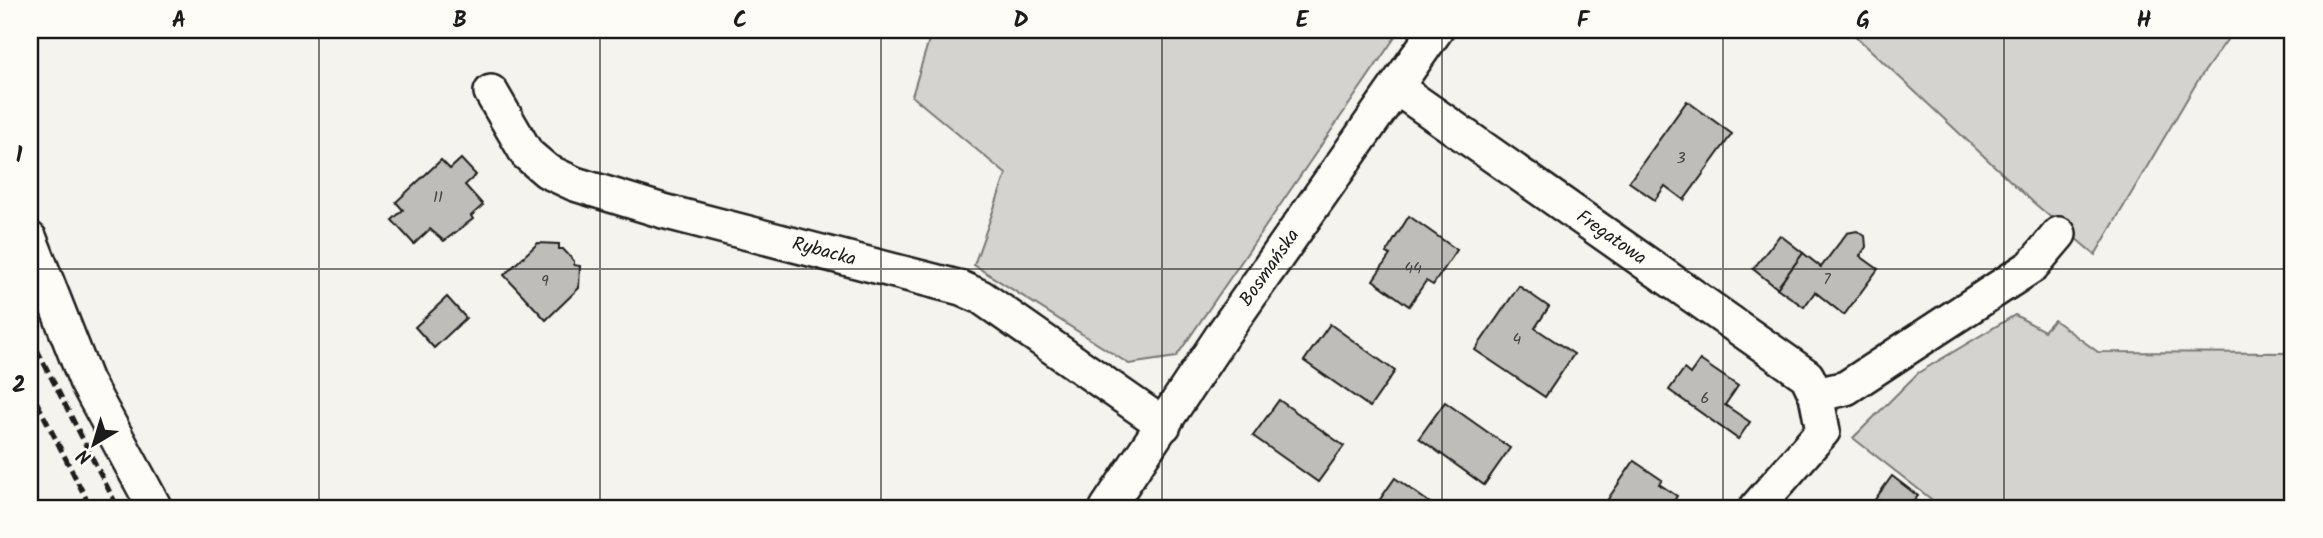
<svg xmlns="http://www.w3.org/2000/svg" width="2323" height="538" font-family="Kalam,sans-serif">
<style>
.green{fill:#d4d3cf;stroke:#787876;stroke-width:2}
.building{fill:#bebdba;stroke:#1c1c1c;stroke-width:2}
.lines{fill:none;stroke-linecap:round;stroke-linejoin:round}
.minor-casing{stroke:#1c1c1c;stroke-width:38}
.minor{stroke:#fdfcf7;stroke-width:33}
.rail{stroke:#1c1c1c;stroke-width:5;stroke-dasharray:10 5;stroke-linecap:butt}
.grid{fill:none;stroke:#1c1c1c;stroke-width:2;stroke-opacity:0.55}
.labels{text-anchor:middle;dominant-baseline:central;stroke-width:5;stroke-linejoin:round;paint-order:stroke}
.number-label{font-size:16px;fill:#444}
.street-label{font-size:19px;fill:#1c1c1c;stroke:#fdfcf7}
.neatline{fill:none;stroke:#1c1c1c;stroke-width:2.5}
.grid-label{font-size:23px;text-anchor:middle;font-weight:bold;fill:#1c1c1c}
</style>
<rect width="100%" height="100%" fill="#f4f3ee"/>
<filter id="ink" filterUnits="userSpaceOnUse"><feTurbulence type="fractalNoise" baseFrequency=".0143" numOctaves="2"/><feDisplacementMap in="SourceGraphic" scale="14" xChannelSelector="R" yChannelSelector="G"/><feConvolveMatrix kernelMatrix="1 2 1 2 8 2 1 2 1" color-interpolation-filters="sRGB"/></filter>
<g filter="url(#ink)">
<g class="green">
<polygon points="932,30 1400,30 1176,357 1129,364 974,265 1006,174 912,96"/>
<polygon points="1849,30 2234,30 2197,82 2095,255 2034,203"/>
<polygon points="2015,315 2044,331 2054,320 2098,352 2293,353 2293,508 1926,508 1931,499 1853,438 1918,373"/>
</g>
<g class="building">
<polygon points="1687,101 1732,134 1684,200 1665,186 1655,200 1629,182"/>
<polygon points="461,159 476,175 465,185 483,205 471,216 473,219 444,241 430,229 414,244 392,220 403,210 396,202 441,160 450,169"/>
<polygon points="1409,216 1457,250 1433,285 1426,281 1409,306 1373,280 1390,255 1386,253"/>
<polygon points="1857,231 1865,236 1866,247 1860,256 1878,269 1844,315 1815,292 1804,307 1777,288 1803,253 1821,267 1847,233"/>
<polygon points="1780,235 1803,253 1777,288 1753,269"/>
<polygon points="538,243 559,244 559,249 563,249 574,261 574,265 580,266 579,288 546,320 504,275"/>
<polygon points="1519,286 1549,307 1535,328 1574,354 1545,397 1475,350"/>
<polygon points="447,297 466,318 434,348 415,327"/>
<polygon points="1330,324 1395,371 1370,407 1304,361"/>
<polygon points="1700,360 1738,386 1725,405 1750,422 1738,439 1669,390 1684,369 1690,374"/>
<polygon points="1279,400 1344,446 1318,482 1253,436"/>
<polygon points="1445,402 1510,448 1484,485 1419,438"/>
<polygon points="1634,461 1662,480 1659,484 1677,496 1669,508 1619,508 1608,499"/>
<polygon points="1892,476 1918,496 1908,508 1875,508 1871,505"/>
<polygon points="1395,478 1437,508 1374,508"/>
</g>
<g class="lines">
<defs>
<g id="minor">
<polyline points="1397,88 1807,376 1816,395 1823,431 1756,508"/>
<polyline points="491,92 527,154 547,171 575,184 663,211 961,288 981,297 1164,425"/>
<polyline points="30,239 86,381 155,508"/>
<polyline points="1816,395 1846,388 2032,266 2059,234"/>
<polyline points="1107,508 1223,334 1436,30"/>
</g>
</defs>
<use href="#minor" class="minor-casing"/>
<use href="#minor" class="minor"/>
<g class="rail">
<polyline points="30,336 118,508"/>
<polyline points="30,389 91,508"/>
</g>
</g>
</g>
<path class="grid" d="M319,30V508M600,30V508M881,30V508M1162,30V508M1442,30V508M1723,30V508M2004,30V508M30,269H2293"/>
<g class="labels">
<g class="number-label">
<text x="1681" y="158">3</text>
<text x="438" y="197">11</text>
<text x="1413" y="268">44</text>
<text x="1827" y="279">7</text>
<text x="545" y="281">9</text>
<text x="1517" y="339">4</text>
<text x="1705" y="398">6</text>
</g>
<g class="street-label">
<text transform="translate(1611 238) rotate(35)">Fregatowa</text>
<text transform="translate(824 252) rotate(15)">Rybacka</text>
<text transform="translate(1270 268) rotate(-55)">Bosmańska</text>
</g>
</g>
<rect width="2323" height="538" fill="none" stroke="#fdfcf7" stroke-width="77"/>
<g transform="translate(94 444) rotate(218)" stroke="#fdfcf7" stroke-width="5" paint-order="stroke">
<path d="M0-5L12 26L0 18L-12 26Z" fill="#1c1c1c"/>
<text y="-10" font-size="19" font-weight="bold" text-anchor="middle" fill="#1c1c1c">N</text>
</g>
<rect x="38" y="38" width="2246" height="462" class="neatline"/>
<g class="grid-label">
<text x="179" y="27">A</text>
<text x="460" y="27">B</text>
<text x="740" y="27">C</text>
<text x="1021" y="27">D</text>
<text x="1302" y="27">E</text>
<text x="1583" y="27">F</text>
<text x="1863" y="27">G</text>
<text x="2144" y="27">H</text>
<text x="19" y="162">1</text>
<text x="19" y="392">2</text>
</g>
</svg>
